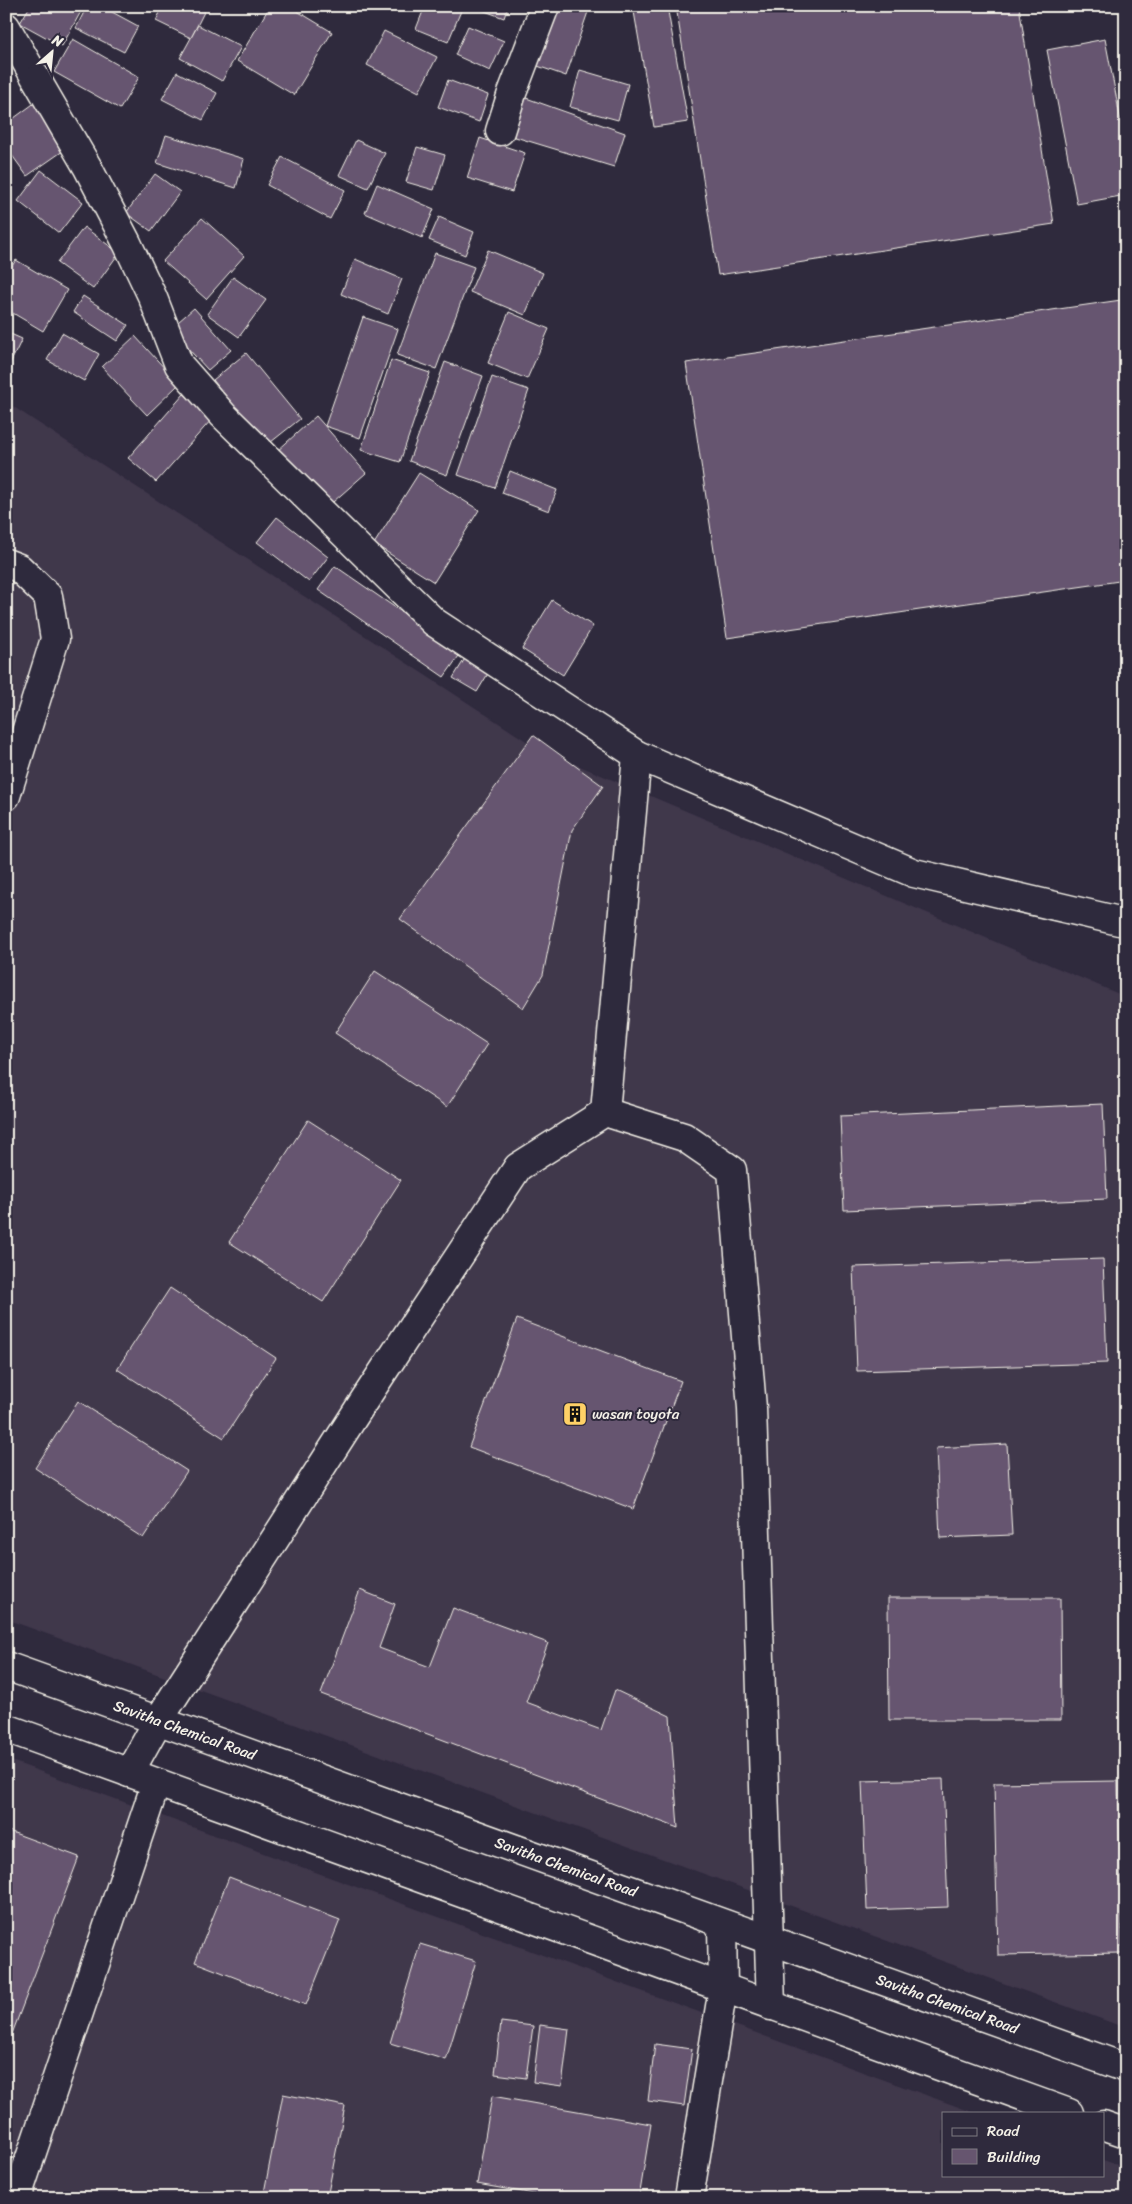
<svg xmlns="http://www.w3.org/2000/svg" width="1132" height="2204" font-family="Sriracha,sans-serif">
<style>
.built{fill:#40374c}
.building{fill:#66556f;stroke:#f4f1e8}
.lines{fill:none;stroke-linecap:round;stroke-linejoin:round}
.minor-casing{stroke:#f4f1e8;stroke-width:31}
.major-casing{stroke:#f4f1e8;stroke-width:31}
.minor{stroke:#2f2a3d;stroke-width:28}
.major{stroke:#2f2a3d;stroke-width:28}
.labels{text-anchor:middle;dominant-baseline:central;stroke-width:4;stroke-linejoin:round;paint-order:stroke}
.poi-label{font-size:15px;fill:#f4f1e8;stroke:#2f2a3d;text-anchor:start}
.street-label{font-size:15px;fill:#f4f1e8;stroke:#2f2a3d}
</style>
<rect width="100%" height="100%" fill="#2f2a3d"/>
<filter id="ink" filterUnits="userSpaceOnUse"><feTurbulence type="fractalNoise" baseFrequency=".02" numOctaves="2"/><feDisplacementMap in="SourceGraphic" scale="10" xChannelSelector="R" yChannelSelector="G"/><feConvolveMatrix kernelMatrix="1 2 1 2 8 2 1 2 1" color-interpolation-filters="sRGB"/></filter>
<g filter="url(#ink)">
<g class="built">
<polygon points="6,402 537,748 1126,997 1126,2028 6,1619"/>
<polygon points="6,1759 975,2113 943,2113 943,2175 1103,2175 1103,2160 1126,2168 1126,2198 6,2198"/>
</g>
<g class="building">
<polygon points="30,6 84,6 62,46 20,23"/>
<polygon points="87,6 101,6 138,26 124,52 76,28"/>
<polygon points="163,6 207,6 191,38 156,21"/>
<polygon points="270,6 289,6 332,32 294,95 237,61"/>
<polygon points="425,6 463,6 448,42 416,29"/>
<polygon points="471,6 508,6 504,18"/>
<polygon points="548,6 590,6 566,76 529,63"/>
<polygon points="633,6 667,6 688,122 654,127"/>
<polygon points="676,6 1019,6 1054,224 718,275"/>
<polygon points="198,25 241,47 222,81 180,58"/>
<polygon points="468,26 504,41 490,71 455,55"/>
<polygon points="384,31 437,57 419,92 367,65"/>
<polygon points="73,39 139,77 120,109 54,72"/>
<polygon points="1105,39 1126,147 1126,195 1077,204 1047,50"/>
<polygon points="580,70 628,84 618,120 570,107"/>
<polygon points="177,72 217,93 203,120 162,99"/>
<polygon points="448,80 488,95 479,122 438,107"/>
<polygon points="512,93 625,133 614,167 512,136"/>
<polygon points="40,99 73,144 27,176 6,147 6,124"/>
<polygon points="166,135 244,159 236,188 157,163"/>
<polygon points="480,138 525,153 512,192 467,178"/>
<polygon points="356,140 385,153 368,188 339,175"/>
<polygon points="417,147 445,155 434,190 406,182"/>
<polygon points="282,157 345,190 330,219 267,185"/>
<polygon points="41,170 83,202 59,233 18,201"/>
<polygon points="155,174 180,192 151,231 126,213"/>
<polygon points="377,184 434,209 422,238 365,213"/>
<polygon points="439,217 474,232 465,255 429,240"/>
<polygon points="202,218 244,256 206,299 163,261"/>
<polygon points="84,227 119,253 93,289 57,263"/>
<polygon points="488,250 543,273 525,315 470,292"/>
<polygon points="435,253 474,267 436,369 397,355"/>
<polygon points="355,259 402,279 388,314 341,294"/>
<polygon points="16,260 67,290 43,331 6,309 6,275"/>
<polygon points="233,277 266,300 239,337 207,314"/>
<polygon points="83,296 128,325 117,341 73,312"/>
<polygon points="1121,300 1126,335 1126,580 727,638 686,363"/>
<polygon points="194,308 231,350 208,370 170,329"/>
<polygon points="509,312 549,329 527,379 488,363"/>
<polygon points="363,317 398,329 360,438 325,426"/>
<polygon points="6,332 22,339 6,372"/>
<polygon points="62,333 99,354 84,381 47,360"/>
<polygon points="135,336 179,384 147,415 102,367"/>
<polygon points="246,353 300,419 266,446 213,380"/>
<polygon points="391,360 430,373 400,462 361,450"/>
<polygon points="445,362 483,376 447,475 409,461"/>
<polygon points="492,377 529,390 495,488 458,475"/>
<polygon points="184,394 212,419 156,482 128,458"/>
<polygon points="316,416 366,473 325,509 276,452"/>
<polygon points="510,471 557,490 549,511 502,493"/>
<polygon points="419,473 479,510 434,582 374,544"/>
<polygon points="277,517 328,557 309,582 257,542"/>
<polygon points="335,566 461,653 444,677 318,590"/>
<polygon points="552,600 593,626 563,675 522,649"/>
<polygon points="469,652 492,667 477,692 453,678"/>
<polygon points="533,735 603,786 572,830 543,975 523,1008 400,919"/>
<polygon points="375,971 487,1044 447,1107 335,1033"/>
<polygon points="1103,1104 1107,1199 844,1210 840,1116"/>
<polygon points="308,1120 401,1180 323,1302 229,1242"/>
<polygon points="1103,1259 1107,1363 857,1371 853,1267"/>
<polygon points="170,1288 276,1358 224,1438 117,1369"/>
<polygon points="517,1319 681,1381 633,1509 469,1447"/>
<polygon points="78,1401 187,1471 143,1538 35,1468"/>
<polygon points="1007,1444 1012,1535 940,1538 936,1448"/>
<polygon points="360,1590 395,1604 379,1648 430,1667 453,1608 548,1643 526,1702 601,1730 615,1690 670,1716 678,1828 321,1694"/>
<polygon points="888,1598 1060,1598 1061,1720 889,1720"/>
<polygon points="943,1779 948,1907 867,1910 862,1781"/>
<polygon points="1118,1781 1122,1953 998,1955 994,1783"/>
<polygon points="6,1830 79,1857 7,2047 6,2047"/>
<polygon points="229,1877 340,1920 306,2005 195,1962"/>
<polygon points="420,1944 476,1961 446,2060 390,2043"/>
<polygon points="501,2022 533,2026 526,2078 495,2074"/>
<polygon points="540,2025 569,2029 562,2086 533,2082"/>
<polygon points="655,2044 692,2049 684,2106 648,2101"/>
<polygon points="283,2094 345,2106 327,2198 263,2198"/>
<polygon points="492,2096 651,2124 639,2198 557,2198 477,2184"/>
</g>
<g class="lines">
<defs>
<g id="minor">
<polyline points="6,27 88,168 127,243 153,298 179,365 223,415 434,622 637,755 914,873 1119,921 1126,918"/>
<polyline points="500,131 512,93 545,6"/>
<polyline points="6,563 19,568 48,596 55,639 6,796"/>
<polyline points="605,1112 637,755"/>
<polyline points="129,1773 158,1721 365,1399 518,1167 605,1112 684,1137 732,1170 752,1408 771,2006"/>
<polyline points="20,2198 19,2191 156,1783"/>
<polyline points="689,2198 723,1988 722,1924"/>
</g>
<g id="major">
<path id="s1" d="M6,1666L1126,2068"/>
<polyline points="6,1728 1069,2113"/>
<polyline points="1103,2125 1126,2133"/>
</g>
</defs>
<use href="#minor" class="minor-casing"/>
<use href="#major" class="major-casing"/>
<use href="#minor" class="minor"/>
<use href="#major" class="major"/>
</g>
</g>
<defs>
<symbol id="building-square" viewBox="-11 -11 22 22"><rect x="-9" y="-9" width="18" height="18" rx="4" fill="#ffd166" stroke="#2f2a3d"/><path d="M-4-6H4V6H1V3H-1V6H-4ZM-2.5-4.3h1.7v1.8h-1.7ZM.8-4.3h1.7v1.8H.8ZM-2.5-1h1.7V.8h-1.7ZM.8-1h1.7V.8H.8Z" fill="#111"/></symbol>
</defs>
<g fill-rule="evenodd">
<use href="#building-square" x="561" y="1400" width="28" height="28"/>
</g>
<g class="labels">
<g class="poi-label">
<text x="592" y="1414">wasan toyota</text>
</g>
<g class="street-label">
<text stroke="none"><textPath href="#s1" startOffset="190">Savitha Chemical Road</textPath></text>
<text stroke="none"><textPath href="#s1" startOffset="595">Savitha Chemical Road</textPath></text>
<text stroke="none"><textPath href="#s1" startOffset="1000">Savitha Chemical Road</textPath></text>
</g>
</g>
<rect width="1132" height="2204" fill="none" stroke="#2f2a3d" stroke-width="25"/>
<rect x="12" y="12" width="1107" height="2179" fill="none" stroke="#f4f1e8" stroke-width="2" filter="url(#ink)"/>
<rect x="942" y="2112" width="162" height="65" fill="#2f2a3d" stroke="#7e7a81"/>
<rect x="952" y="2128" width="25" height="8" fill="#2f2a3d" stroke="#7e7a81"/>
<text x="987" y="2136" font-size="15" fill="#f4f1e8">Road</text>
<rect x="952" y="2149" width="25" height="15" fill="#66556f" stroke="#7e7a81"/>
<text x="987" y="2162" font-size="15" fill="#f4f1e8">Building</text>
<g transform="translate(52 52) rotate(27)" stroke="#2f2a3d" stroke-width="4" paint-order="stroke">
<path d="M0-4L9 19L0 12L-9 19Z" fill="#f4f1e8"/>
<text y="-8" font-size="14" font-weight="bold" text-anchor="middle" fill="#f4f1e8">N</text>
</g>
</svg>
